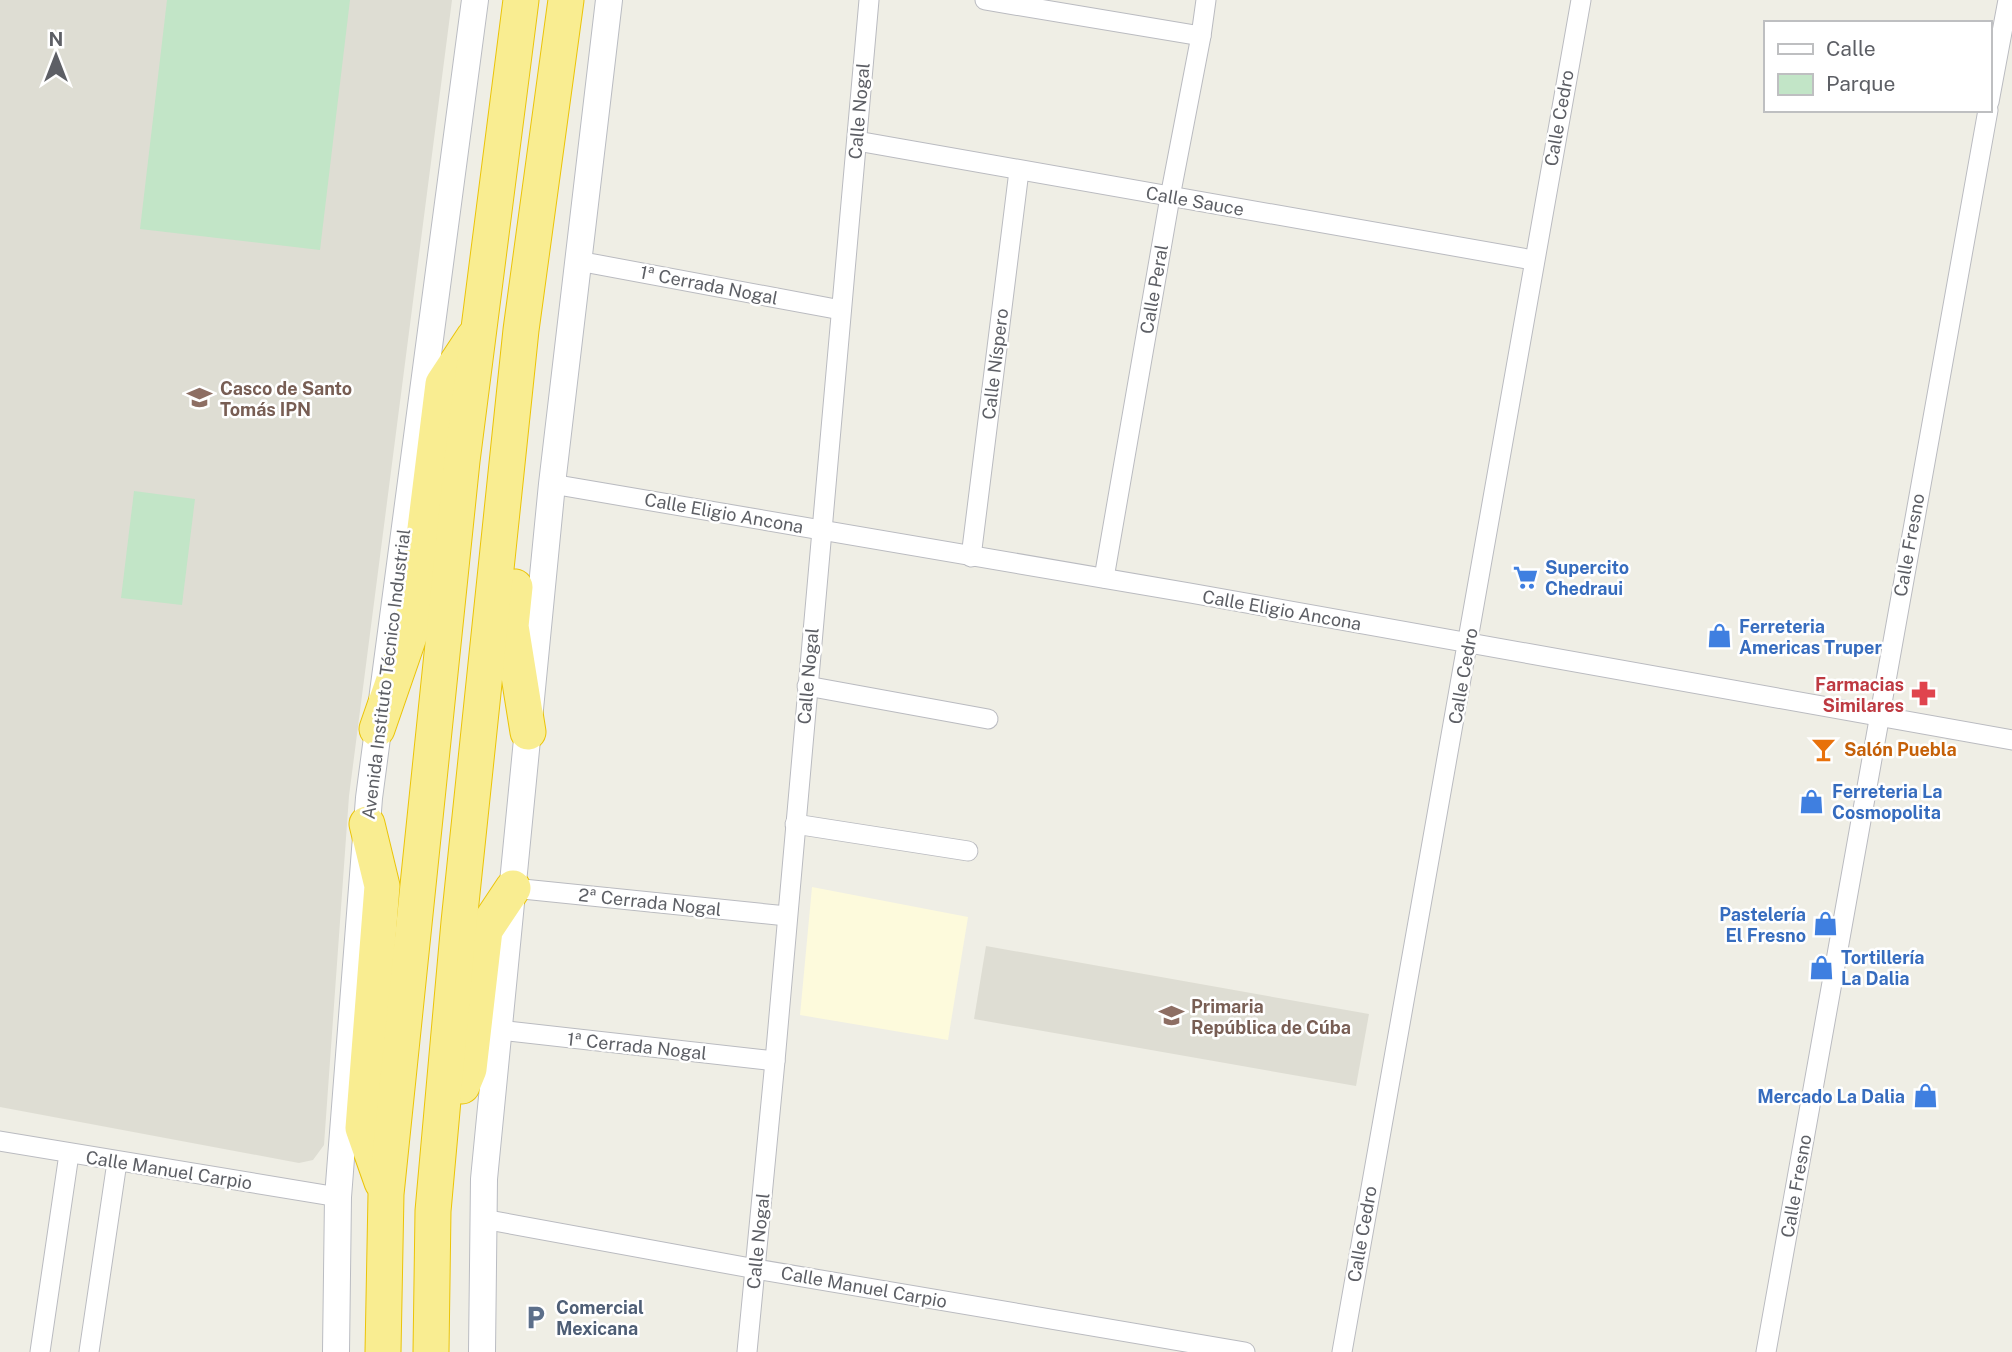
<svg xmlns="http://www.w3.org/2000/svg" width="2012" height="1352" font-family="'Public Sans',sans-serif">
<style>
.commercial{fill:#fdfadc}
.education{fill:#deddd3}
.green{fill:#c2e5c7}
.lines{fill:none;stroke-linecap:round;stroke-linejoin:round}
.street-casing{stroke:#babbc0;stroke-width:21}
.secondary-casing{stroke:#babcc2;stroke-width:28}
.highway-casing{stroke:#ebc408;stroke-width:37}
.street{stroke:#fff;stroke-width:19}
.secondary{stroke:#fff;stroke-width:26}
.highway{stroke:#f9ed91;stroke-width:35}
.labels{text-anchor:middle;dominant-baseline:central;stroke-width:5;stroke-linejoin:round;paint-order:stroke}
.street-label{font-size:18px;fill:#5d5f65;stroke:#fff}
.education-label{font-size:18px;font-weight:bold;fill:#785e54;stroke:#fff;text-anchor:start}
.shop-label{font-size:18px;font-weight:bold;fill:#366cbe;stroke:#fff;text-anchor:start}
.health-label{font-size:18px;font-weight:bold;fill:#be3a42;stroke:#fff;text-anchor:end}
.food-label{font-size:18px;font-weight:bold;fill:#c56008;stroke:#fff;text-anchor:start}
.service-label{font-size:18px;font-weight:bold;fill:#4e5e75;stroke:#fff;text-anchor:start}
</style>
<rect width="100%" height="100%" fill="#efeee5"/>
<polygon class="commercial" points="812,887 968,917 948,1040 800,1015"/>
<g class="education">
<polygon points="0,0 452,0 349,796 324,1145 313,1160 299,1163 283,1160 0,1107"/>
<polygon points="986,946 1369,1014 1356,1086 974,1019"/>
</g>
<g class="green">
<polygon points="167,0 350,0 320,250 140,229"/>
<polygon points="134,491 195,499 182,605 121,598"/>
</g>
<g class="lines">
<defs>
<g id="street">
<polyline points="985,0 1201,36"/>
<polyline points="1989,102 2008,0"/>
<polyline points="857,141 1533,260"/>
<polyline points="578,261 841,310"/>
<polyline points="552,484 1190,593 2012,740"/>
<polyline points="971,557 1019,171"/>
<polyline points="1104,578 1170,197 1201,36 1206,0"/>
<polyline points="807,686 988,719"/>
<polyline points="795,824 968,851"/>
<polyline points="513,888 787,916"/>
<polyline points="499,1030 775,1061"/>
<polyline points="0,1141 338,1197"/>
<polyline points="483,1219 756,1269 1245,1352"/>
<polyline points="40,1352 69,1154"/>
<polyline points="89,1352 117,1162"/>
<polyline points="747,1352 775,1061 869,0"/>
<polyline points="1342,1352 1581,0"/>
<polyline points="1766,1352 1988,110"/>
</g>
<g id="secondary">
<polyline points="336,1352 338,1197 369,798 475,0"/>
<polyline points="482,1352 484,1179 552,484 609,0"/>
</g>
<g id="highway">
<polyline points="515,587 511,626 528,732"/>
<polyline points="377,729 413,625 443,384 474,337"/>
<polyline points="367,824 382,886 363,1128 382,1182"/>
<polyline points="462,1086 469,1069 485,930 513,888"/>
<polyline points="383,1352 386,1194 462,461 521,0"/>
<polyline points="431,1352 433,1211 459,922 521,330 566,0"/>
</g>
</defs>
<use href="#street" class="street-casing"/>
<use href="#secondary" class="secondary-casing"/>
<use href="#highway" class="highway-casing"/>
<use href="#street" class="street"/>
<use href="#secondary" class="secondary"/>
<use href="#highway" class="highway"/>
</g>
<defs>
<symbol id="university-bare" viewBox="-9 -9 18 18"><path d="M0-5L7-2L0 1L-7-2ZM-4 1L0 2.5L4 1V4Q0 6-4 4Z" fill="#8d6e63" stroke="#fff" stroke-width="2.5" paint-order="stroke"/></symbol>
<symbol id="supermarket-bare" viewBox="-9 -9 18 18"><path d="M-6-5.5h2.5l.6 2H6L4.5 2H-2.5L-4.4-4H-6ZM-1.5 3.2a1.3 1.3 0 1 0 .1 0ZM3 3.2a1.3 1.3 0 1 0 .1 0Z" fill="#3f7fe0" stroke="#fff" stroke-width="2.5" paint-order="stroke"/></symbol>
<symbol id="shop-bare" viewBox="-9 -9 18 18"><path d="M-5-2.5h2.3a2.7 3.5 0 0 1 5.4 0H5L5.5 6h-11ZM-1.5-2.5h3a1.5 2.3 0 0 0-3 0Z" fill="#3f7fe0" stroke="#fff" stroke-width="2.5" paint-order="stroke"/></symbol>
<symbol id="pharmacy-bare" viewBox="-9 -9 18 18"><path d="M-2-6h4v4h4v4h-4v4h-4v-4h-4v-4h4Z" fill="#e0444e" stroke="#fff" stroke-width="2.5" paint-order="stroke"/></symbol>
<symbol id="bar-bare" viewBox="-9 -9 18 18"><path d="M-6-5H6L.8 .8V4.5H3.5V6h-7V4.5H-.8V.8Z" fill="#e8710a" stroke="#fff" stroke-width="2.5" paint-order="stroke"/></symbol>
<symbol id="school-bare" viewBox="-9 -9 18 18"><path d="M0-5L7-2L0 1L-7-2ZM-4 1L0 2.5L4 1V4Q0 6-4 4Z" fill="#8d6e63" stroke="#fff" stroke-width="2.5" paint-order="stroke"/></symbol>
<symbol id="parking-bare" viewBox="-9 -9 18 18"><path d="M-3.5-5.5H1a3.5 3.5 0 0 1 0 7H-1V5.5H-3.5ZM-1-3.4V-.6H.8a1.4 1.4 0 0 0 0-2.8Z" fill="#5c6f8a" stroke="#fff" stroke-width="2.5" paint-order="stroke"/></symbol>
</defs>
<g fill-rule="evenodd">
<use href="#university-bare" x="182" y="380" width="35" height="35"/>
<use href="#supermarket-bare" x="1508" y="560" width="35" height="35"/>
<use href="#shop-bare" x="1702" y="618" width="35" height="35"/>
<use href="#pharmacy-bare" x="1906" y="676" width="35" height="35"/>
<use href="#bar-bare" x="1806" y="732" width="35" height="35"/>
<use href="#shop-bare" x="1794" y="784" width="35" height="35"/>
<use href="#shop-bare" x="1808" y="906" width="35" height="35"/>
<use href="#shop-bare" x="1804" y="950" width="35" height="35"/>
<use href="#school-bare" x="1154" y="998" width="35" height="35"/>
<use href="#shop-bare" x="1908" y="1078" width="35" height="35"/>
<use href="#parking-bare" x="518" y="1300" width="35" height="35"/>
</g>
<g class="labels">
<g class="street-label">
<text transform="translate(859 111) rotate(-85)">Calle Nogal</text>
<text transform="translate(1559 118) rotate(-80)">Calle Cedro</text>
<text transform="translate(1195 201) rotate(10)">Calle Sauce</text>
<text transform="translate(709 285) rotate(11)">1ª Cerrada Nogal</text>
<text transform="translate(1154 289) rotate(-80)">Calle Peral</text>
<text transform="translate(995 364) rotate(-83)">Calle Níspero</text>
<text transform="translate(724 513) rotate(10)">Calle Eligio Ancona</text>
<text transform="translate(1909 545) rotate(-80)">Calle Fresno</text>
<text transform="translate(1282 610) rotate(10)">Calle Eligio Ancona</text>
<text transform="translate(386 674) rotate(-83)">Avenida Instituto Técnico Industrial</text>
<text transform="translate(808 676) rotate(-85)">Calle Nogal</text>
<text transform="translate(1463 676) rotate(-80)">Calle Cedro</text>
<text transform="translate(650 902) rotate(6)">2ª Cerrada Nogal</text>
<text transform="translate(637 1046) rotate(6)">1ª Cerrada Nogal</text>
<text transform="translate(169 1170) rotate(9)">Calle Manuel Carpio</text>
<text transform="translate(1796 1186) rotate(-80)">Calle Fresno</text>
<text transform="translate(1362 1234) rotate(-80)">Calle Cedro</text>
<text transform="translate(758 1241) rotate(-84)">Calle Nogal</text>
<text transform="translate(864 1287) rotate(10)">Calle Manuel Carpio</text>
</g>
<g class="education-label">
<text x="220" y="388">Casco de Santo<tspan x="220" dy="21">Tomás IPN</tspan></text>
<text x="1191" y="1006">Primaria<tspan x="1191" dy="21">República de Cúba</tspan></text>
</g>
<g class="shop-label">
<text x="1545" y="567">Supercito<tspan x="1545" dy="21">Chedraui</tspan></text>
<text x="1739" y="626">Ferreteria<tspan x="1739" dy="21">Americas Truper</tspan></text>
<text x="1832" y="791">Ferreteria La<tspan x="1832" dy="21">Cosmopolita</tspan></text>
<text x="1806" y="914" text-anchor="end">Pastelería<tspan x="1806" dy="21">El Fresno</tspan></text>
<text x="1841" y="957">Tortillería<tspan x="1841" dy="21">La Dalia</tspan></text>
<text x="1905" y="1096" text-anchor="end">Mercado La Dalia</text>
</g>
<g class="health-label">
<text x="1904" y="684">Farmacias<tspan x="1904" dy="21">Similares</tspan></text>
</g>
<g class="food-label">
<text x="1844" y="749">Salón Puebla</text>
</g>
<g class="service-label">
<text x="556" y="1307">Comercial<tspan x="556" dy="21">Mexicana</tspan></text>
</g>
</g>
<rect x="1764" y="21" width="228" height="91" fill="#ffffff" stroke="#bebfc1" stroke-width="2"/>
<rect x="1778" y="44" width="35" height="10" fill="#ffffff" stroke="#bebfc1" stroke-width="2"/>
<text x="1826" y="56" font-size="21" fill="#5d5f65">Calle</text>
<rect x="1778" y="74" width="35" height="21" fill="#c2e5c7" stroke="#bebfc1" stroke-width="2"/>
<text x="1826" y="91" font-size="21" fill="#5d5f65">Parque</text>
<g transform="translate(56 56)" stroke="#ffffff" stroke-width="5" paint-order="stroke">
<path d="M0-5L12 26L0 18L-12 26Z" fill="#5d5f65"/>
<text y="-10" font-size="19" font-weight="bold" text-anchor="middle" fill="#5d5f65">N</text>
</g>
</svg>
